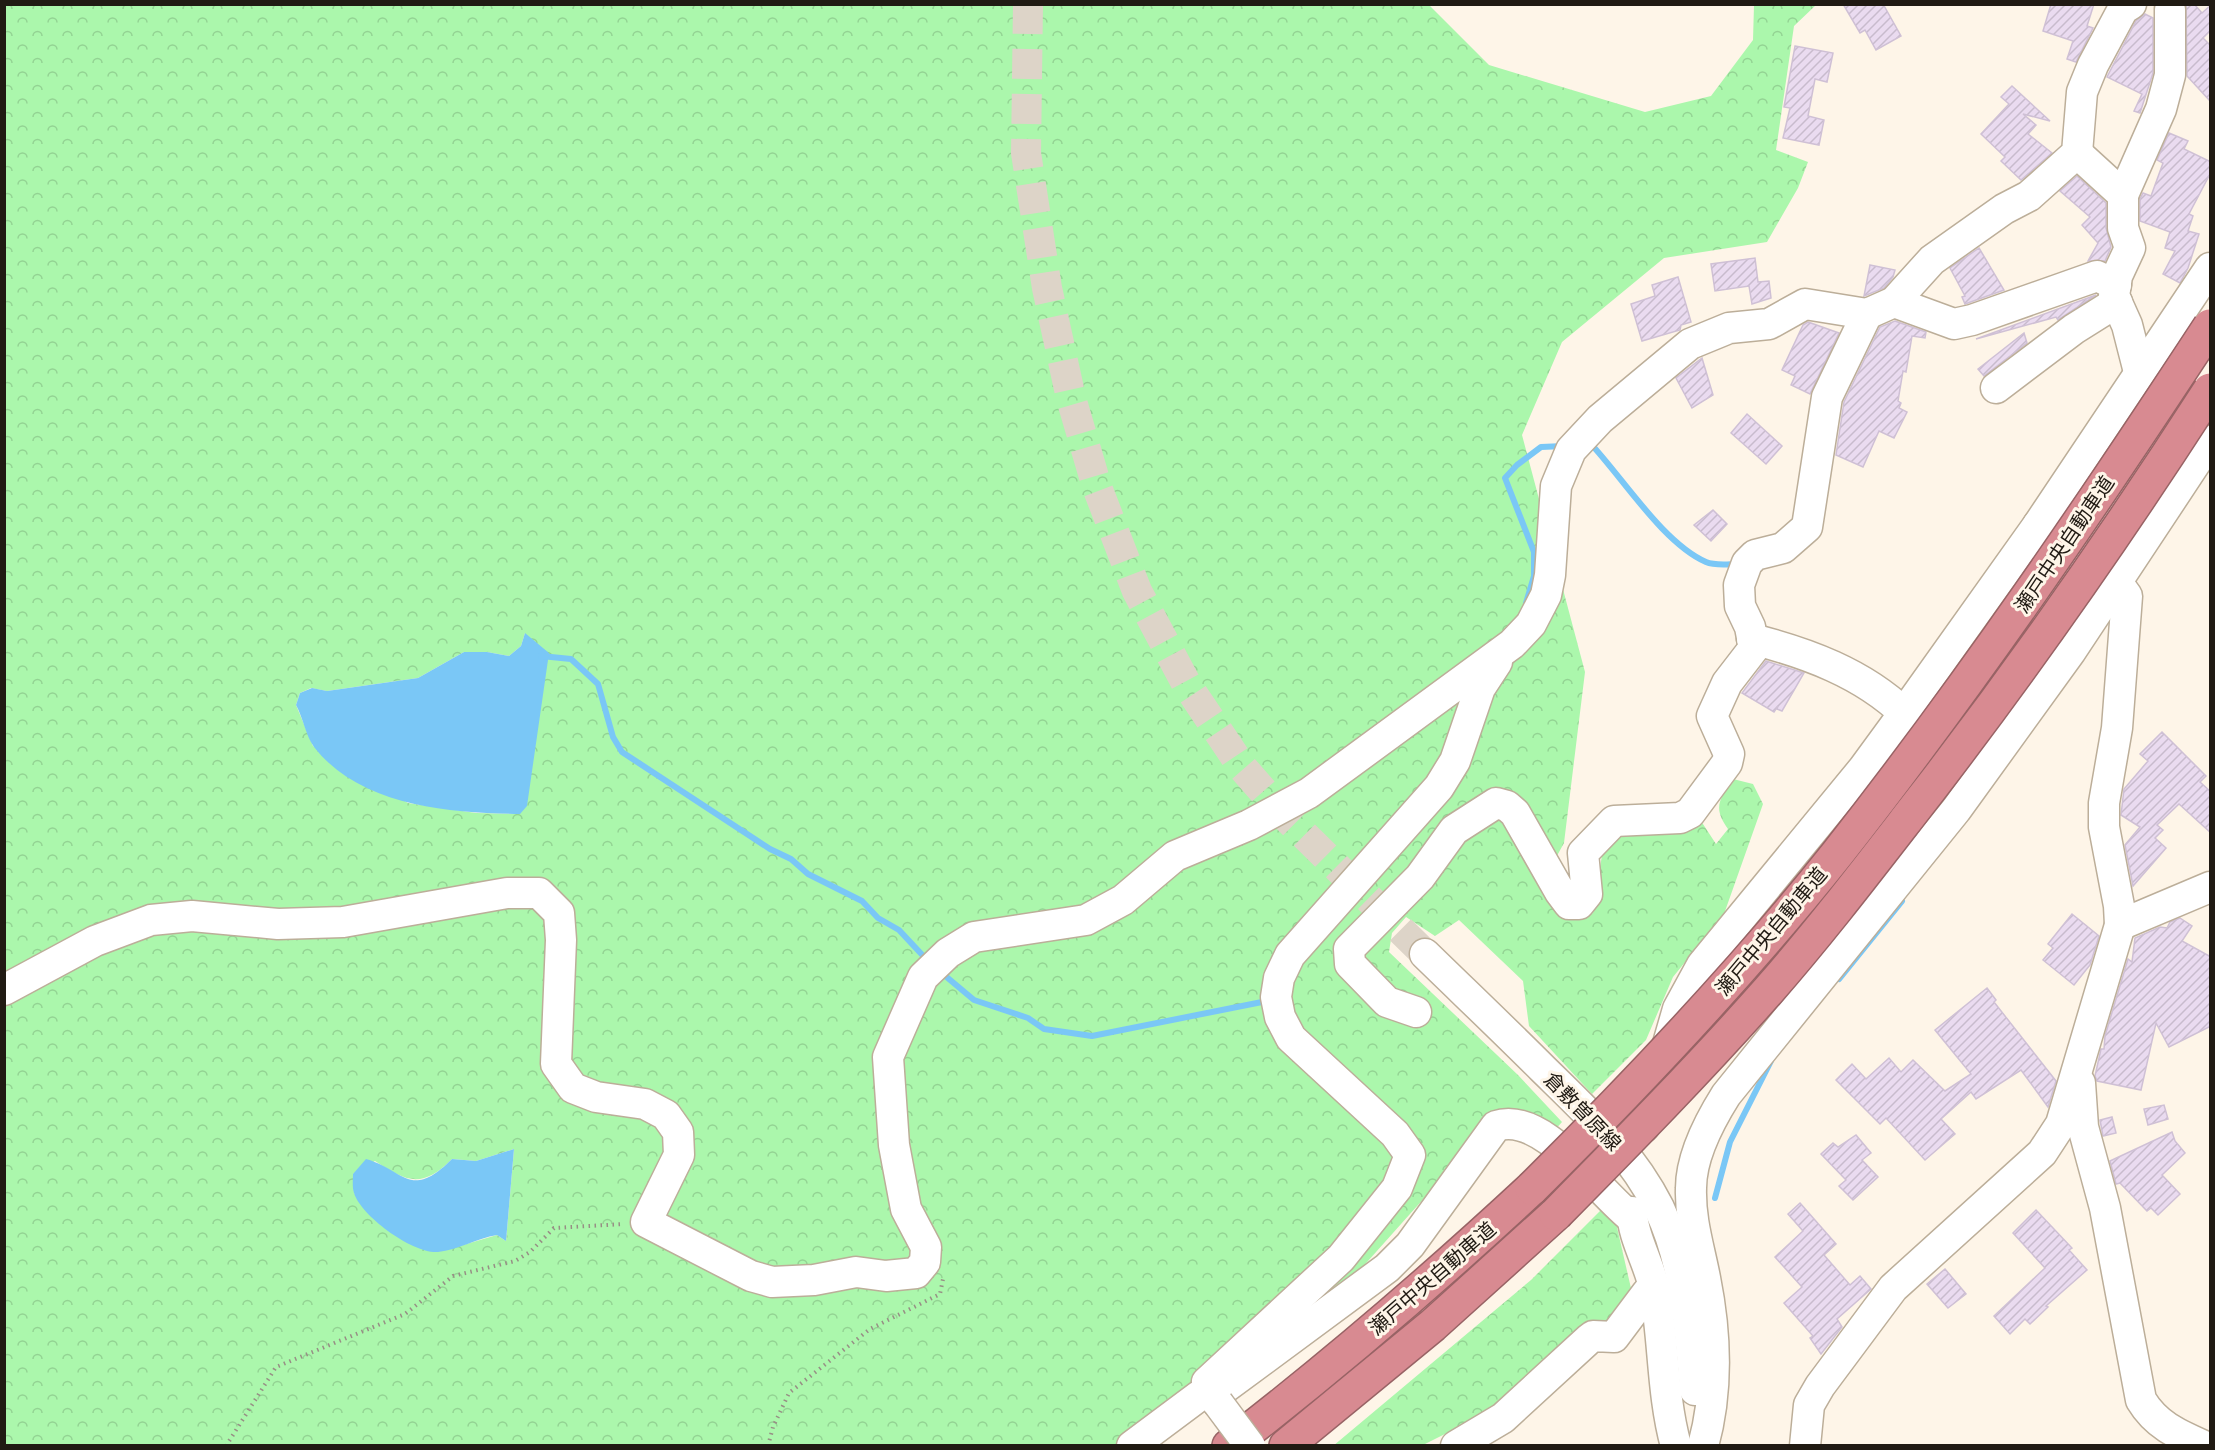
<svg xmlns="http://www.w3.org/2000/svg" width="2215" height="1450" font-family="'Asap Condensed','Noto Sans JP',sans-serif">
<style>
.forest{fill:url(#forest-crowns);fill-rule:evenodd}
.water{fill:#7ac7f6}
.lines{fill:none;stroke-linecap:round;stroke-linejoin:round}
.stream{stroke:#7ac7f6;stroke-width:6}
.building{fill:url(#building-hatch);stroke:#cfc0d5;stroke-width:1.5}
.minor-tunnel{stroke:#ddd4c8;stroke-width:30;stroke-dasharray:30 15;stroke-linecap:butt}
.minor-casing{stroke:#bcae99;stroke-width:33}
.highway-casing{stroke:#986365;stroke-width:36}
.path{stroke:#978f85;stroke-width:4;stroke-dasharray:1.5 4.5;stroke-linecap:butt}
.minor{stroke:#fff;stroke-width:30}
.highway{stroke:#d88a91;stroke-width:33}
.minor-bridge-casing{stroke:#bcae99;stroke-width:33;stroke-linecap:butt}
.highway-bridge-casing{stroke:#986365;stroke-width:36;stroke-linecap:butt}
.minor-bridge{stroke:#fff;stroke-width:30}
.highway-bridge{stroke:#d88a91;stroke-width:33}
.labels{text-anchor:middle;dominant-baseline:central;stroke-width:6;stroke-linejoin:round;paint-order:stroke}
.street-label{font-size:20px;fill:#201a13;stroke:#fef5e8}
</style>
<defs>
<pattern id="forest-crowns" width="20" height="18" patternUnits="userSpaceOnUse" patternTransform="scale(1.5)"><rect width="20" height="18" fill="#abf7ac"/><path d="M2 6a3 3 0 1 1 6 0M12 15a3 3 0 1 1 6 0" fill="none" stroke="#93d393"/></pattern>
<pattern id="building-hatch" width="6" height="6" patternUnits="userSpaceOnUse" patternTransform="scale(1.5)"><rect width="6" height="6" fill="#eadbf0"/><path d="M-1 1l2-2M0 6l6-6M5 7l2-2" fill="none" stroke="#c8bbcd"/></pattern>
</defs>
<rect width="100%" height="100%" fill="#fef5e8"/>
<g class="forest">
<path d="M5,5H1429L1489,65L1645,112L1711,96L1753,40L1754,5H1816L1794,26L1776,150L1808,162L1798,188L1767,242L1664,258L1562,342L1522,435L1585,672L1564,843L1542,883L1581,918L1593,913L1602,855L1621,832L1701,821L1716,844L1728,829C1712,807 1720,799 1733,779L1753,784L1763,804L1724,914L1673,977L1646,1040L1592,1094L1529,1026L1523,981L1459,920L1435,936L1406,917L1392,933L1389,952L1518,1075L1562,1122L1553,1132L1491,1115L1443,1177L1343,1289L1159,1446H5ZM525,633L520,814L476,813L408,803L313,746L296,705L300,693L311,688L327,691L418,678L464,652H487L509,656L521,646ZM514,1149L506,1241L497,1235L463,1245L363,1206L354,1193L353,1174L375,1161C407,1182 422,1189 452,1159L476,1161Z"/>
<polygon points="1604,1207 1616,1223 1633,1297 1610,1323 1495,1409 1423,1445 1333,1446 1531,1280"/>
</g>
<g class="water">
<path d="M525,633L549,653L527,806L520,814C451,813 361,807 314,747C306,736 303,718 296,705L300,693L312,688L327,691L418,678L464,652H487L509,656L521,646Z"/>
<path d="M514,1149L506,1241L497,1235C477,1238 458,1250 438,1252C413,1254 361,1216 354,1193C352,1187 353,1179 353,1174L366,1159C405,1170 410,1201 452,1159L476,1161Z"/>
</g>
<g class="lines">
<g class="stream">
<path d="M1590,443C1623,478 1663,543 1706,562C1715,566 1729,564 1738,564"/>
<polyline points="1526,603 1534,576 1534,552 1505,478 1517,465 1541,447 1564,446"/>
<polyline points="541,656 571,659 598,684 613,737 622,752 770,849 791,859 808,874 862,901 878,918 899,930 927,960"/>
<polyline points="943,974 974,1000 1028,1018 1044,1029 1092,1036 1267,1001"/>
<polyline points="1839,979 1902,901"/>
<polyline points="1715,1198 1730,1142 1771,1061"/>
</g>
</g>
<g class="building">
<polygon points="1843,4 1883,4 1901,36 1876,50 1865,30 1860,33"/>
<polygon points="2051,4 2094,4 2087,26 2093,28 2076,62 2067,59 2073,41 2043,31"/>
<polygon points="2186,4 2194,4 2202,13 2211,5 2211,30 2203,38 2211,46 2211,102 2187,76"/>
<polygon points="2145,14 2153,18 2153,73 2140,113 2134,111 2142,94 2107,77 2136,21"/>
<polygon points="1795,46 1833,53 1827,82 1815,79 1808,116 1824,120 1819,145 1783,138 1790,108 1784,107"/>
<polygon points="2012,86 2050,121 2023,114 2036,125 2028,134 2052,153 2021,180 2001,161 2005,157 1981,134 2009,104 2001,97"/>
<polygon points="2169,133 2188,141 2184,149 2211,162 2211,172 2189,214 2193,216 2188,231 2199,234 2188,268 2180,283 2163,274 2175,251 2165,248 2170,232 2140,221 2140,199 2143,193 2151,196 2163,163 2157,160"/>
<polygon points="2077,176 2106,203 2106,228 2111,247 2105,261 2088,261 2098,243 2082,225 2090,217 2060,191"/>
<polygon points="1979,248 2004,290 1965,304 1962,297 1965,296 1950,268"/>
<polygon points="1755,258 1758,282 1769,281 1771,298 1752,304 1749,286 1715,291 1711,264"/>
<polygon points="1870,265 1895,270 1893,277 1884,288 1864,296"/>
<polygon points="1678,277 1691,322 1681,325 1680,330 1642,341 1631,304 1655,296 1652,285"/>
<polygon points="2096,295 2058,320 2056,317 1976,339"/>
<polygon points="1895,321 1926,332 1925,338 1912,336 1906,372 1903,371 1898,401 1901,403 1899,408 1907,412 1894,438 1879,431 1863,467 1836,455 1844,402 1880,327"/>
<polygon points="1808,322 1839,333 1810,394 1791,385 1795,376 1782,370 1803,325"/>
<polygon points="2024,333 2027,343 1984,376 1978,369"/>
<polygon points="1702,358 1713,395 1692,408 1676,378"/>
<polygon points="1747,414 1782,446 1766,464 1731,433"/>
<polygon points="1713,510 1727,524 1711,541 1694,525"/>
<polygon points="1766,661 1804,673 1782,711 1777,709 1778,706 1774,712 1742,693"/>
<polygon points="2162,732 2206,776 2200,782 2211,792 2211,833 2179,804 2157,825 2163,830 2155,838 2166,848 2133,886 2125,845 2140,827 2121,815 2124,789 2148,761 2140,754"/>
<polygon points="2072,914 2099,936 2090,965 2074,985 2043,960 2053,948 2048,944"/>
<polygon points="2180,918 2192,926 2182,941 2211,957 2211,1026 2169,1047 2156,1023 2141,1090 2097,1081 2095,1076 2101,1049 2104,1049 2105,1036 2128,959 2132,962 2135,938 2160,927 2167,928 2170,922"/>
<polygon points="1987,988 1996,1000 1994,1002 2056,1081 2048,1107 2021,1070 1976,1099 1971,1092 1941,1119 1955,1134 1925,1160 1886,1118 1880,1124 1836,1080 1852,1064 1866,1079 1889,1058 1901,1072 1913,1060 1945,1091 1971,1074 1935,1030"/>
<polygon points="2164,1105 2168,1119 2148,1125 2144,1109"/>
<polygon points="2112,1117 2116,1133 2103,1136 2100,1120"/>
<polygon points="2172,1132 2175,1141 2185,1153 2162,1175 2180,1194 2158,1215 2151,1208 2147,1211 2120,1183 2116,1184 2110,1161"/>
<polygon points="1856,1135 1871,1153 1862,1160 1878,1177 1853,1200 1839,1186 1846,1180 1821,1154 1833,1143 1838,1147"/>
<polygon points="1800,1203 1836,1244 1824,1255 1850,1285 1860,1276 1871,1289 1837,1319 1842,1327 1821,1354 1810,1338 1813,1336 1784,1303 1802,1287 1775,1257 1803,1231 1788,1214"/>
<polygon points="2036,1210 2072,1248 2069,1250 2087,1270 2046,1306 2048,1307 2030,1324 2025,1319 2010,1334 1994,1316 2045,1268 2013,1233"/>
<polygon points="1945,1269 1966,1294 1948,1308 1927,1284"/>
</g>
<g class="lines">
<polyline class="minor-tunnel" points="1028,4 1026,153 1047,288 1071,398 1097,487 1137,591 1187,685 1242,767 1283,814 1425,954"/>
<defs>
<g id="minor">
<polyline points="2077,153 2123,195 2123,228 2130,248 2117,276 2114,296 2127,325 2139,372"/>
<polyline points="2123,195 2161,109 2170,75 2170,9"/>
<polyline points="1894,302 1954,324 1972,320 2097,276 2116,285"/>
<polyline points="1996,388 2074,329 2117,302"/>
<path d="M1752,639C1807,653 1862,673 1904,713"/>
<polyline points="2120,925 2210,887"/>
<path d="M1425,954C1464,992 1504,1030 1543,1069C1587,1112 1631,1152 1659,1208C1686,1265 1690,1329 1695,1390"/>
<polyline points="4,990 95,941 151,920 192,916 278,924 343,922 507,893 539,893 559,913 561,940 556,1064 573,1088 596,1097 645,1104 666,1115 678,1132 679,1155 646,1222 751,1276 772,1282 814,1280 856,1272 886,1276 916,1273 925,1262 926,1247 906,1209 894,1145 888,1057 923,977 948,953 974,937 1086,920 1123,900 1175,856 1249,825 1309,793 1512,644 1531,624 1546,595 1550,575 1556,486 1571,450 1600,419 1690,344 1729,328 1769,324 1805,304 1867,314 1894,302 1932,260 2004,209 2029,196 2077,153 2082,92 2093,65 2123,9 2131,4"/>
<polyline points="1416,1012 1387,1002 1350,964 1349,949 1420,877 1454,830 1496,803 1507,806 1515,813 1560,892 1569,904 1579,904 1587,894 1583,853 1614,821 1680,818 1690,813 1727,763 1729,754 1712,716 1727,683 1754,648 1750,627 1740,606 1739,585 1747,563 1755,555 1783,548 1807,527 1827,397 1867,314"/>
<path d="M2080,1083L2083,1127L2105,1208L2141,1400C2156,1425 2177,1434 2204,1446"/>
<polyline points="1644,1127 1678,1009 1702,965 1863,769 1904,713 2038,525 2210,268"/>
<path d="M1632,1212C1633,1238 1650,1265 1655,1291C1664,1342 1662,1395 1676,1446"/>
<polyline points="1218,1403 1209,1392 1207,1382 1341,1258 1397,1188 1410,1155 1395,1134 1291,1038 1280,1017 1276,997 1279,978 1290,955 1439,787 1455,761 1480,688 1497,662"/>
<path d="M1132,1446L1199,1396L1226,1387L1387,1268L1410,1245L1496,1126C1543,1110 1598,1192 1632,1218"/>
<polyline points="1456,1446 1503,1418 1589,1339 1593,1336 1614,1337 1647,1293 1655,1292"/>
<path d="M1703,1446C1718,1392 1716,1333 1705,1278C1699,1247 1690,1220 1691,1188C1691,1156 1709,1122 1726,1095L1956,810L2071,651L2210,441"/>
<polyline points="1805,1446 1809,1405 1820,1386 1893,1288 2042,1153 2061,1124 2120,925 2119,906 2104,827 2104,803 2117,728 2127,596 2117,582 2038,525"/>
</g>
<g id="highway">
<path d="M1229,1446C1334,1365 1435,1278 1532,1188"/>
<polyline points="1286,1446 1433,1325 1556,1214"/>
</g>
</defs>
<use href="#minor" class="minor-casing"/>
<use href="#highway" class="highway-casing"/>
<g class="path">
<polyline points="226,1446 276,1367 405,1314 453,1276 515,1261 530,1252 554,1228 624,1224"/>
<polyline points="768,1446 773,1427 789,1393 870,1329 940,1294 943,1279"/>
</g>
<use href="#minor" class="minor"/>
<use href="#highway" class="highway"/>
<defs>
<polyline id="minor-bridge" points="1218,1403 1250,1446"/>
<g id="highway-bridge">
<path d="M1532,1188C1639,1082 1743,972 1837,854C1971,684 2092,506 2210,326"/>
<path d="M1556,1214C1628,1141 1700,1068 1768,991C1825,926 1877,857 1930,789C2029,660 2122,527 2210,390"/>
</g>
</defs>
<use href="#minor-bridge" class="minor-bridge-casing"/>
<use href="#highway-bridge" class="highway-bridge-casing"/>
<use href="#minor-bridge" class="minor-bridge"/>
<use href="#highway-bridge" class="highway-bridge"/>
</g>
<g class="labels">
<g class="street-label">
<text transform="translate(2064 544) rotate(-56)">瀬戸中央自動車道</text>
<text transform="translate(1771 931) rotate(-50)">瀬戸中央自動車道</text>
<text transform="translate(1583 1111) rotate(46)">倉敷曽原線</text>
<text transform="translate(1432 1278) rotate(-41)">瀬戸中央自動車道</text>
</g>
</g>
<rect width="2215" height="1450" fill="none" stroke="#201a13" stroke-width="12"/>
</svg>
